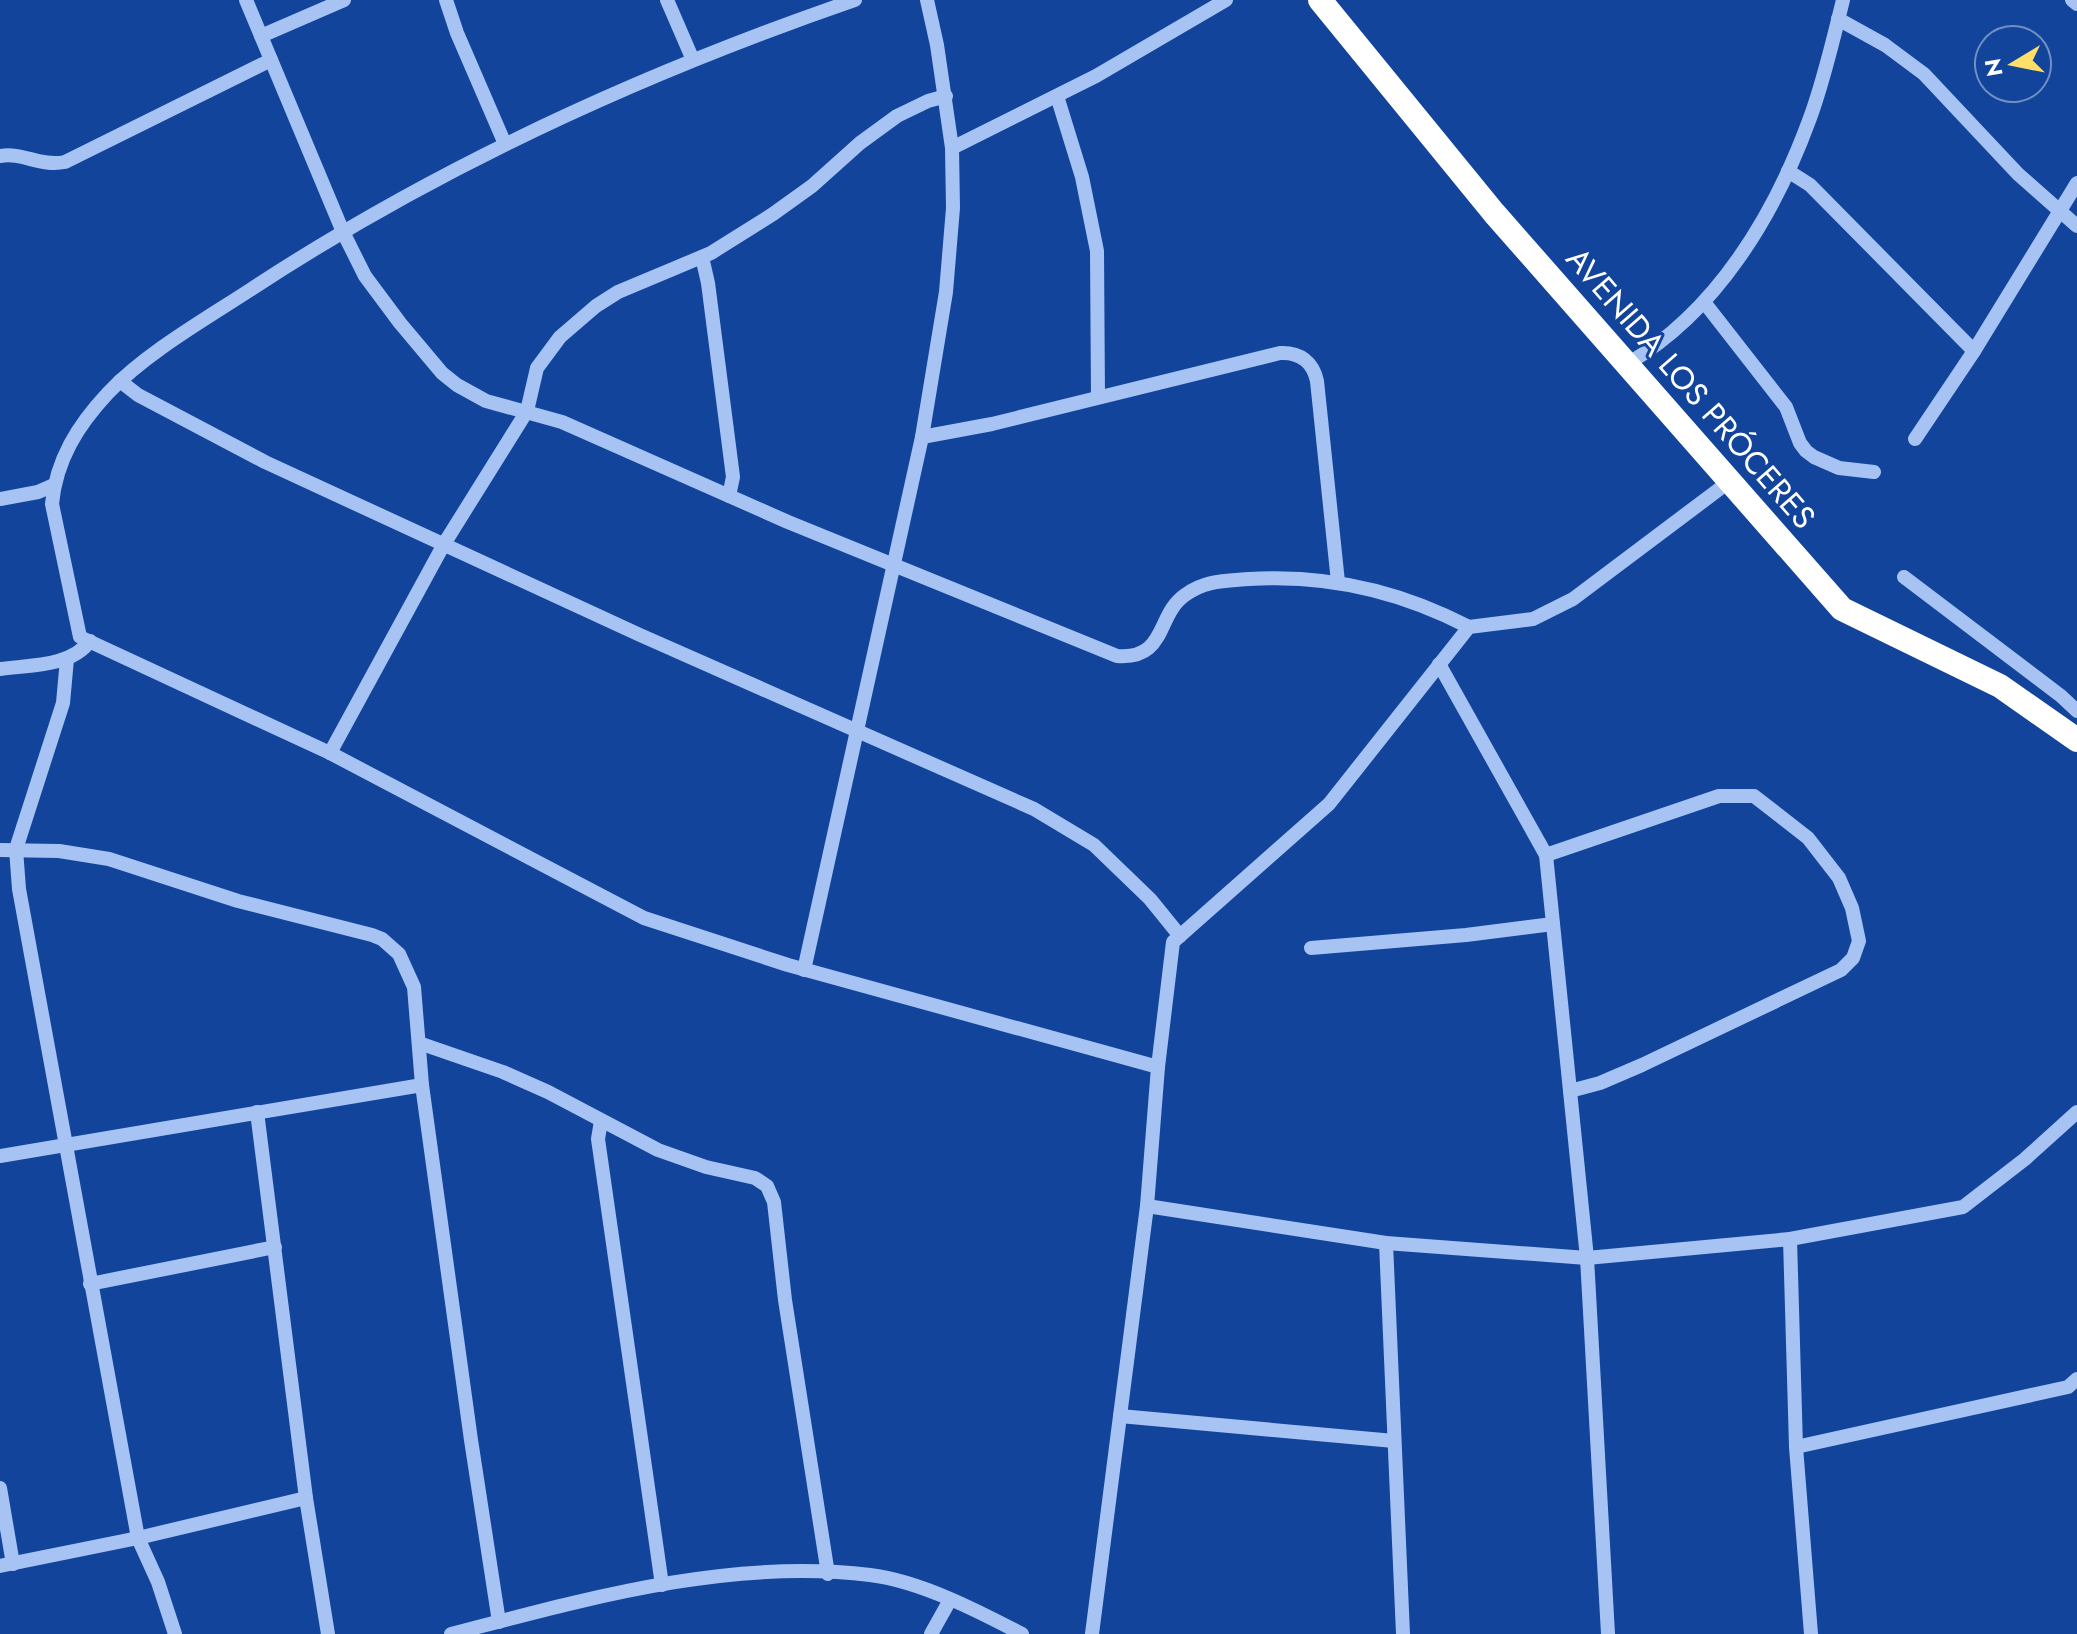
<svg xmlns="http://www.w3.org/2000/svg" width="2077" height="1634" font-family="Jost,sans-serif">
<style>
.lines{fill:none;stroke-linecap:round;stroke-linejoin:round}
.minor{stroke:#a6c3f4;stroke-width:14}
.highway{stroke:#fff;stroke-width:24}
.labels{text-anchor:middle;dominant-baseline:central;stroke-width:6;stroke-linejoin:round;paint-order:stroke}
.street-label{font-size:32px;fill:#fff;stroke:#12449b}
</style>
<rect width="100%" height="100%" fill="#12449b"/>
<g class="lines">
<g class="minor">
<path d="M246,0L343,232L365,276L400,323L442,373L457,385L486,401L562,422L788,522L1117,656C1167,660 1156,615 1185,595C1205,580 1226,581 1249,579C1327,574 1400,591 1469,627"/>
<polyline points="446,0 457,33 505,144"/>
<polyline points="667,0 693,60"/>
<path d="M855,0C643,73 437,167 250,290C204,320 146,353 108,393C78,425 56,460 52,504L80,637L330,753L644,918L788,965L1158,1067L1147,1206L1386,1243L1587,1258L1790,1239L1963,1207L2025,1159L2077,1112"/>
<polyline points="2072,0 2077,4"/>
<polyline points="1838,19 1885,45 1924,74 2018,174 2077,226"/>
<polyline points="261,36 344,0"/>
<polyline points="1057,96 1082,177 1097,251 1098,397"/>
<polyline points="952,148 1096,76 1226,0"/>
<path d="M0,156C23,152 40,167 65,162L271,60"/>
<polyline points="1788,171 1810,185 1974,351"/>
<polyline points="702,257 708,283 733,477 729,496"/>
<polyline points="1704,302 1786,407 1800,443 1806,451 1814,457 1839,468 1874,472"/>
<path d="M1627,364C1717,312 1775,214 1810,118C1824,80 1833,40 1843,0"/>
<polyline points="120,381 138,395 265,462 640,635 1034,809 1094,845 1150,899 1180,936"/>
<path d="M922,437L992,424L1280,353C1300,352 1313,362 1317,381L1338,582"/>
<polyline points="1915,439 1974,351 2077,183"/>
<polyline points="0,499 38,492 54,485"/>
<polyline points="1904,577 2061,696 2077,711"/>
<polyline points="67,659 63,703 16,849 19,889 138,1538 158,1582 175,1634"/>
<polyline points="1439,664 1546,855 1587,1258 1608,1634"/>
<path d="M0,669C29,665 71,667 90,641"/>
<polyline points="330,753 444,544 527,411 537,368 560,337 596,306 618,292 711,253 773,214 812,186 860,143 897,116 928,101 946,96"/>
<polyline points="0,850 59,851 109,859 238,901 372,935 382,939 399,954 414,987 422,1085 471,1440 499,1622"/>
<polyline points="1546,855 1719,796 1754,796 1808,838 1839,878 1852,908 1859,941 1853,958 1841,970 1642,1065 1600,1083 1570,1091"/>
<polyline points="1311,948 1466,935 1553,924"/>
<polyline points="804,970 922,437 946,292 953,208 952,148 937,45 927,0"/>
<polyline points="419,1043 503,1072 548,1092 658,1150 706,1167 755,1178 767,1186 774,1202 785,1300 828,1574"/>
<polyline points="1158,1067 1173,942 1329,804 1469,627 1533,619 1573,599 1730,481"/>
<polyline points="257,1112 306,1498 328,1634"/>
<polyline points="601,1121 598,1139 662,1585"/>
<polyline points="0,1156 422,1085"/>
<polyline points="1790,1239 1796,1447 1811,1634"/>
<polyline points="1386,1243 1403,1634"/>
<polyline points="90,1284 275,1247"/>
<polyline points="1120,1416 1394,1441"/>
<polyline points="1796,1447 2068,1387 2077,1379"/>
<polyline points="0,1488 13,1564"/>
<polyline points="0,1566 138,1538 306,1498"/>
<path d="M451,1634C586,1599 729,1558 870,1575C920,1581 978,1611 1022,1634"/>
<polyline points="931,1634 950,1600"/>
<polyline points="1092,1634 1147,1206"/>
</g>
<polyline class="highway" points="1320,0 1494,213 1842,609 2000,686 2077,740"/>
</g>
<g class="labels">
<g class="street-label">
<text transform="translate(1691 388) rotate(49)">AVENIDA LOS PRÓCERES</text>
</g>
</g>
<g transform="translate(2013 64) rotate(260)"><circle r="38" fill="#12449b" stroke="#718fc3" stroke-width="2"/>
<path d="M0-6L14 30L0 20L-14 30Z" fill="#ffde69"/>
<text y="-12" font-size="22" font-weight="bold" text-anchor="middle" fill="#ffffff">N</text>
</g>
</svg>
